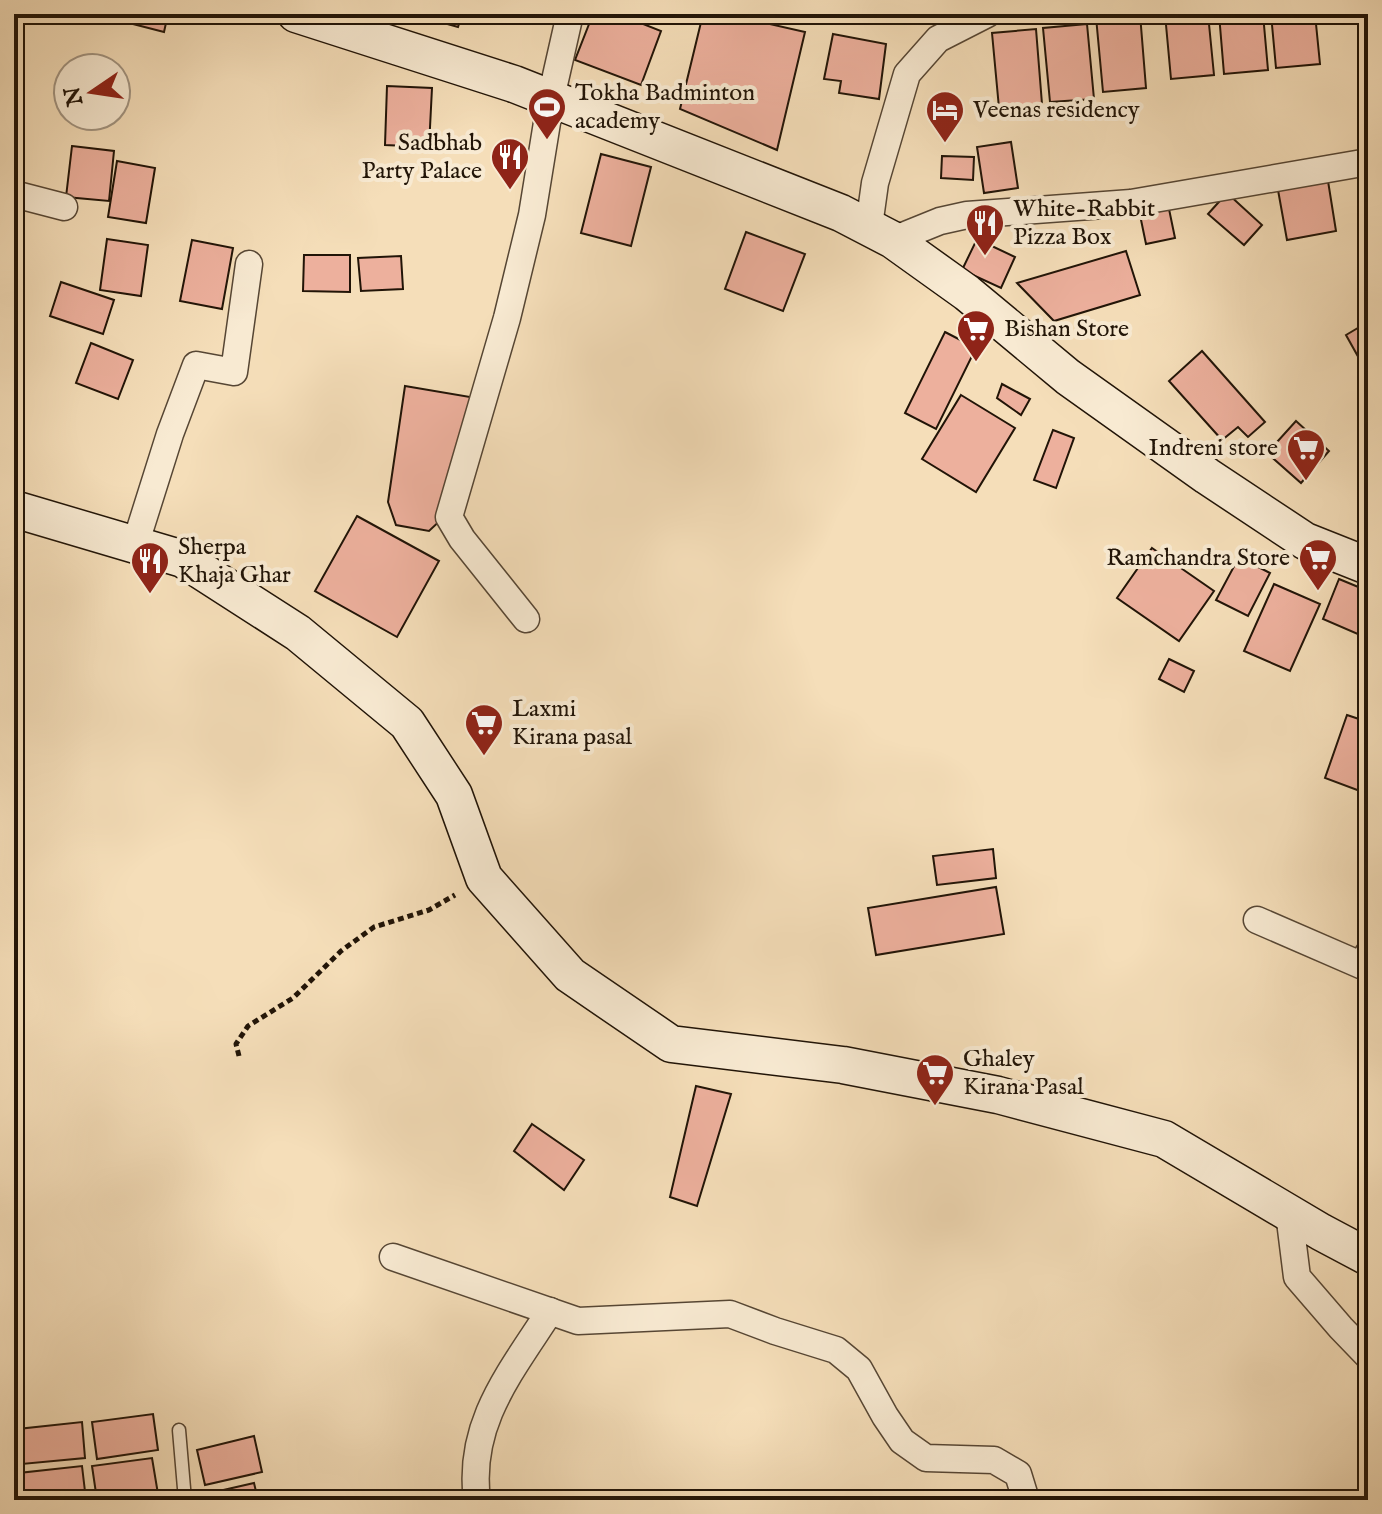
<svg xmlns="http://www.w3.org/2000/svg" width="1382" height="1514" font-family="'IM FELL English',serif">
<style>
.building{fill:#edb09d;stroke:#211407;stroke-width:2}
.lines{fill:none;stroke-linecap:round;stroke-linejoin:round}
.lane-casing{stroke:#564634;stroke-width:15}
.street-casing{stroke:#564634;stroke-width:29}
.secondary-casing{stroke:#211407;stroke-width:39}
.path{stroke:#211407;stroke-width:5;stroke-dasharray:6 4;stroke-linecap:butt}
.lane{stroke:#f8ead2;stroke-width:12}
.street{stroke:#f8ead2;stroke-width:26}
.secondary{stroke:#f8ead2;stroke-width:36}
.labels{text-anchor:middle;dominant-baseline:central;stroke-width:8;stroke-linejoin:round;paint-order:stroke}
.poi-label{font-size:24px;fill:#211407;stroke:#f8ead2;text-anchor:start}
</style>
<rect width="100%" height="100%" fill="#f5deb9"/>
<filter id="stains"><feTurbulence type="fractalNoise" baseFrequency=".0025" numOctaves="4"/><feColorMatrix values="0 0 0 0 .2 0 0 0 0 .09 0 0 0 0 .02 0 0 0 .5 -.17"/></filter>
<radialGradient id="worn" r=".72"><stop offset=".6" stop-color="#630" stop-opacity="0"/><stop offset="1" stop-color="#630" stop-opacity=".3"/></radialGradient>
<g class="building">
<polygon points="16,14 48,14 47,20 16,17"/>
<polygon points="94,14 168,14 164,32"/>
<polygon points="412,14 462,14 458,27"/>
<polygon points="593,14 618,14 661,31 641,85 575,60"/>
<polygon points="703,14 725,14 805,32 777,150 680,109"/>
<polygon points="1140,14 1146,88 1103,92 1096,17"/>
<polygon points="1165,14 1208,14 1214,75 1171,79"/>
<polygon points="1219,14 1263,14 1268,70 1224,74"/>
<polygon points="1271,14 1315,14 1320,64 1276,68"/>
<polygon points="1087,24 1094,99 1050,102 1043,28"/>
<polygon points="1036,29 1042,104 999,108 992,33"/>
<polygon points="833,34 886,44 879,99 839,93 841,81 824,79"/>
<polygon points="387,86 432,88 429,147 385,145"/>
<polygon points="1011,142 1018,188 984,193 977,147"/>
<polygon points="72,146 114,151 109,201 66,197"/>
<polygon points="601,154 651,167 631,246 581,233"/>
<polygon points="942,156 974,157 973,180 941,178"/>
<polygon points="117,161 155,168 146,223 108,217"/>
<polygon points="1328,181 1336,231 1287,240 1278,190"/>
<polygon points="1227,193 1262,225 1244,245 1208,214"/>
<polygon points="1169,209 1175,238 1146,244 1140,215"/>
<polygon points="746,232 805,254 783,311 725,289"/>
<polygon points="107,239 148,245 141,296 100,290"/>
<polygon points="977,239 1015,257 1001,288 962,270"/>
<polygon points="192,240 233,248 222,309 180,301"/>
<polygon points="1126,251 1140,295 1054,321 1017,283"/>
<polygon points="304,255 350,255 350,292 303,291"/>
<polygon points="401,256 403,289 361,291 358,258"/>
<polygon points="61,282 114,300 103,334 50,316"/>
<polygon points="1368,322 1368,368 1365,369 1346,335"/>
<polygon points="945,332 976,348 936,429 905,413"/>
<polygon points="91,343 133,360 118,399 76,383"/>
<polygon points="1202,351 1265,422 1248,437 1238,427 1222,440 1169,381"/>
<polygon points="1002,384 1030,399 1021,415 997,398"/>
<polygon points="405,386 476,398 445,516 429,531 396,525 388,502"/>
<polygon points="961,395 1015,428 976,492 922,459"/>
<polygon points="1296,421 1329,451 1301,483 1267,453"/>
<polygon points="1053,430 1074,438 1056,488 1034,480"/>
<polygon points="357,516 439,561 397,637 315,591"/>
<polygon points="1152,548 1214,591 1179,641 1117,598"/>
<polygon points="1239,557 1270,573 1248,616 1216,600"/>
<polygon points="1339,579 1368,591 1367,638 1323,619"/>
<polygon points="1274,584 1320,604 1290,671 1244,651"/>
<polygon points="1169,659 1194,671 1184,692 1159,679"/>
<polygon points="1347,715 1368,722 1368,794 1325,778"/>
<polygon points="993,849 996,878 937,885 933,856"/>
<polygon points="996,887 1004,934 876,955 868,908"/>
<polygon points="696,1086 731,1094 697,1206 670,1197"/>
<polygon points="532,1124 584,1160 564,1190 514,1151"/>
<polygon points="153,1414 158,1450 97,1459 92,1422"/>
<polygon points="82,1422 85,1458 22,1464 18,1429"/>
<polygon points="254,1436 262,1472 205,1485 197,1450"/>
<polygon points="152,1458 158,1494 119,1500 97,1500 92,1466"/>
<polygon points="82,1466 86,1500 22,1500 19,1473"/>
<polygon points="254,1483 258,1500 198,1500 197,1496"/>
</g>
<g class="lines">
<defs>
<g id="lane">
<polyline points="14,1250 16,1253 14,1256"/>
<polyline points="179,1430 185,1500"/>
</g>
<g id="street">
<polyline points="14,194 64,207"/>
<polyline points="869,226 875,183 907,74 938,39 987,14"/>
<polyline points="893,240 940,221 967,215 1131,203 1368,162"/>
<polyline points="135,545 170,434 196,365 234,372 249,264"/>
<polyline points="526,619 462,539 449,517 507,318 532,215 551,98 570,14"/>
<polyline points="1257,920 1363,966 1368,954"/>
<polyline points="1289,1213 1297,1277 1341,1328 1368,1356"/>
<polyline points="393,1257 578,1321 730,1314 775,1331 836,1350 859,1369 885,1416 902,1441 926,1458 994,1460 1018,1474 1026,1500"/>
<path d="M477,1500C467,1423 511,1372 550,1311"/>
</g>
<g id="secondary">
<polyline points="296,14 514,84 841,213 893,240 967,293 1068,377 1207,476 1305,541 1368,566"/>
<polyline points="14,509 183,559 298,633 407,723 454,795 484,878 570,975 671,1044 843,1065 998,1095 1164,1139 1321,1232 1368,1257"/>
</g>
</defs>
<use href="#lane" class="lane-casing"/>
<use href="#street" class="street-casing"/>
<use href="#secondary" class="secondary-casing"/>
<polyline class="path" points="239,1056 236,1044 248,1026 293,998 341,951 374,927 429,910 455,895"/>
<use href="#lane" class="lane"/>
<use href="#street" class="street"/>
<use href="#secondary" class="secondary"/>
</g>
<defs>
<symbol id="stadium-pin" viewBox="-11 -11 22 30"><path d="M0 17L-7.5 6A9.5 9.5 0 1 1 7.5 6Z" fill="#8f2418" stroke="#f8ead2"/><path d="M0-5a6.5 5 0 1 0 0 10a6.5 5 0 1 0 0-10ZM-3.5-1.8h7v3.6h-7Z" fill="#fff"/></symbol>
<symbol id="hotel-pin" viewBox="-11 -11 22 30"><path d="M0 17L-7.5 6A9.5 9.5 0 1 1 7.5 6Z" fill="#8f2418" stroke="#f8ead2"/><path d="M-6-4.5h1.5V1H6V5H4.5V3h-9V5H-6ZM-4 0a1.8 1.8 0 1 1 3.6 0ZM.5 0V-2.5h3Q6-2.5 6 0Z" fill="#fff"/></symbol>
<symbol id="restaurant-pin" viewBox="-11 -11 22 30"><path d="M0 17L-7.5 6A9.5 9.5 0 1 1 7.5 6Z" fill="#8f2418" stroke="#f8ead2"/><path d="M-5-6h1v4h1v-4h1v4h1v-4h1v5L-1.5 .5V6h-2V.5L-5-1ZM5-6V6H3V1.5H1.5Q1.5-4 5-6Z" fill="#fff"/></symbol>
<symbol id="supermarket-pin" viewBox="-11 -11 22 30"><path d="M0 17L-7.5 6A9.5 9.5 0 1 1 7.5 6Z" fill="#8f2418" stroke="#f8ead2"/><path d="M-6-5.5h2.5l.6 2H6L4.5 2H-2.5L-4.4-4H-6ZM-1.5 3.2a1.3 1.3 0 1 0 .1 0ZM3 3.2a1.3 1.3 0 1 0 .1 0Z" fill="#fff"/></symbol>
</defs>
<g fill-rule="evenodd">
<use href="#stadium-pin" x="525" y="85" width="44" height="60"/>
<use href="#hotel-pin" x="923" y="88" width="44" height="60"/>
<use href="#restaurant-pin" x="488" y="135" width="44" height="60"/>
<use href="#restaurant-pin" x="963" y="201" width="44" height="60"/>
<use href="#supermarket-pin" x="954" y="307" width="44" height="60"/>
<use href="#supermarket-pin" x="1284" y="426" width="44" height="60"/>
<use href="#supermarket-pin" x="1296" y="536" width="44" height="60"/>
<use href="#restaurant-pin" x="128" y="539" width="44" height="60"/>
<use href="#supermarket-pin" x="462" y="701" width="44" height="60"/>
<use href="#supermarket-pin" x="913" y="1051" width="44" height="60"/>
</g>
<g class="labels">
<g class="poi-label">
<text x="575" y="93">Tokha Badminton<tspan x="575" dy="28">academy</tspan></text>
<text x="973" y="110">Veenas residency</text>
<text x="482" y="143" text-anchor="end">Sadbhab<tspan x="482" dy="28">Party Palace</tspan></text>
<text x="1013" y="209">White-Rabbit<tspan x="1013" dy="28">Pizza Box</tspan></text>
<text x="1004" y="329">Bishan Store</text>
<text x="1278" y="448" text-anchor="end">Indreni store</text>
<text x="178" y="547">Sherpa<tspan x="178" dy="28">Khaja Ghar</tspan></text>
<text x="1290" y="558" text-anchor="end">Ramchandra Store</text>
<text x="512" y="709">Laxmi<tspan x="512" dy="28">Kirana pasal</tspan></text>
<text x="963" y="1059">Ghaley<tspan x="963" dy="28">Kirana Pasal</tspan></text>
</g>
</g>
<rect width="1382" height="1514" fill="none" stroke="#f5deb9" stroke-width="48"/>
<rect x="16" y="16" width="1350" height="1482" fill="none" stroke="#211407" stroke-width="4"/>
<rect x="24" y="24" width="1334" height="1466" fill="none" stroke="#211407" stroke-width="2"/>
<g transform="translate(92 92) rotate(257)"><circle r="38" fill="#f8ead2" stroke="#a29481" stroke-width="2"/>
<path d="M0-6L14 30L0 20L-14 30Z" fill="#8f2418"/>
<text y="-12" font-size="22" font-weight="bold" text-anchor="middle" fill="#211407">N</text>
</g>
<rect width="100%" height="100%" filter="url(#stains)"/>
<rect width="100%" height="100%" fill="url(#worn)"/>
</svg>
